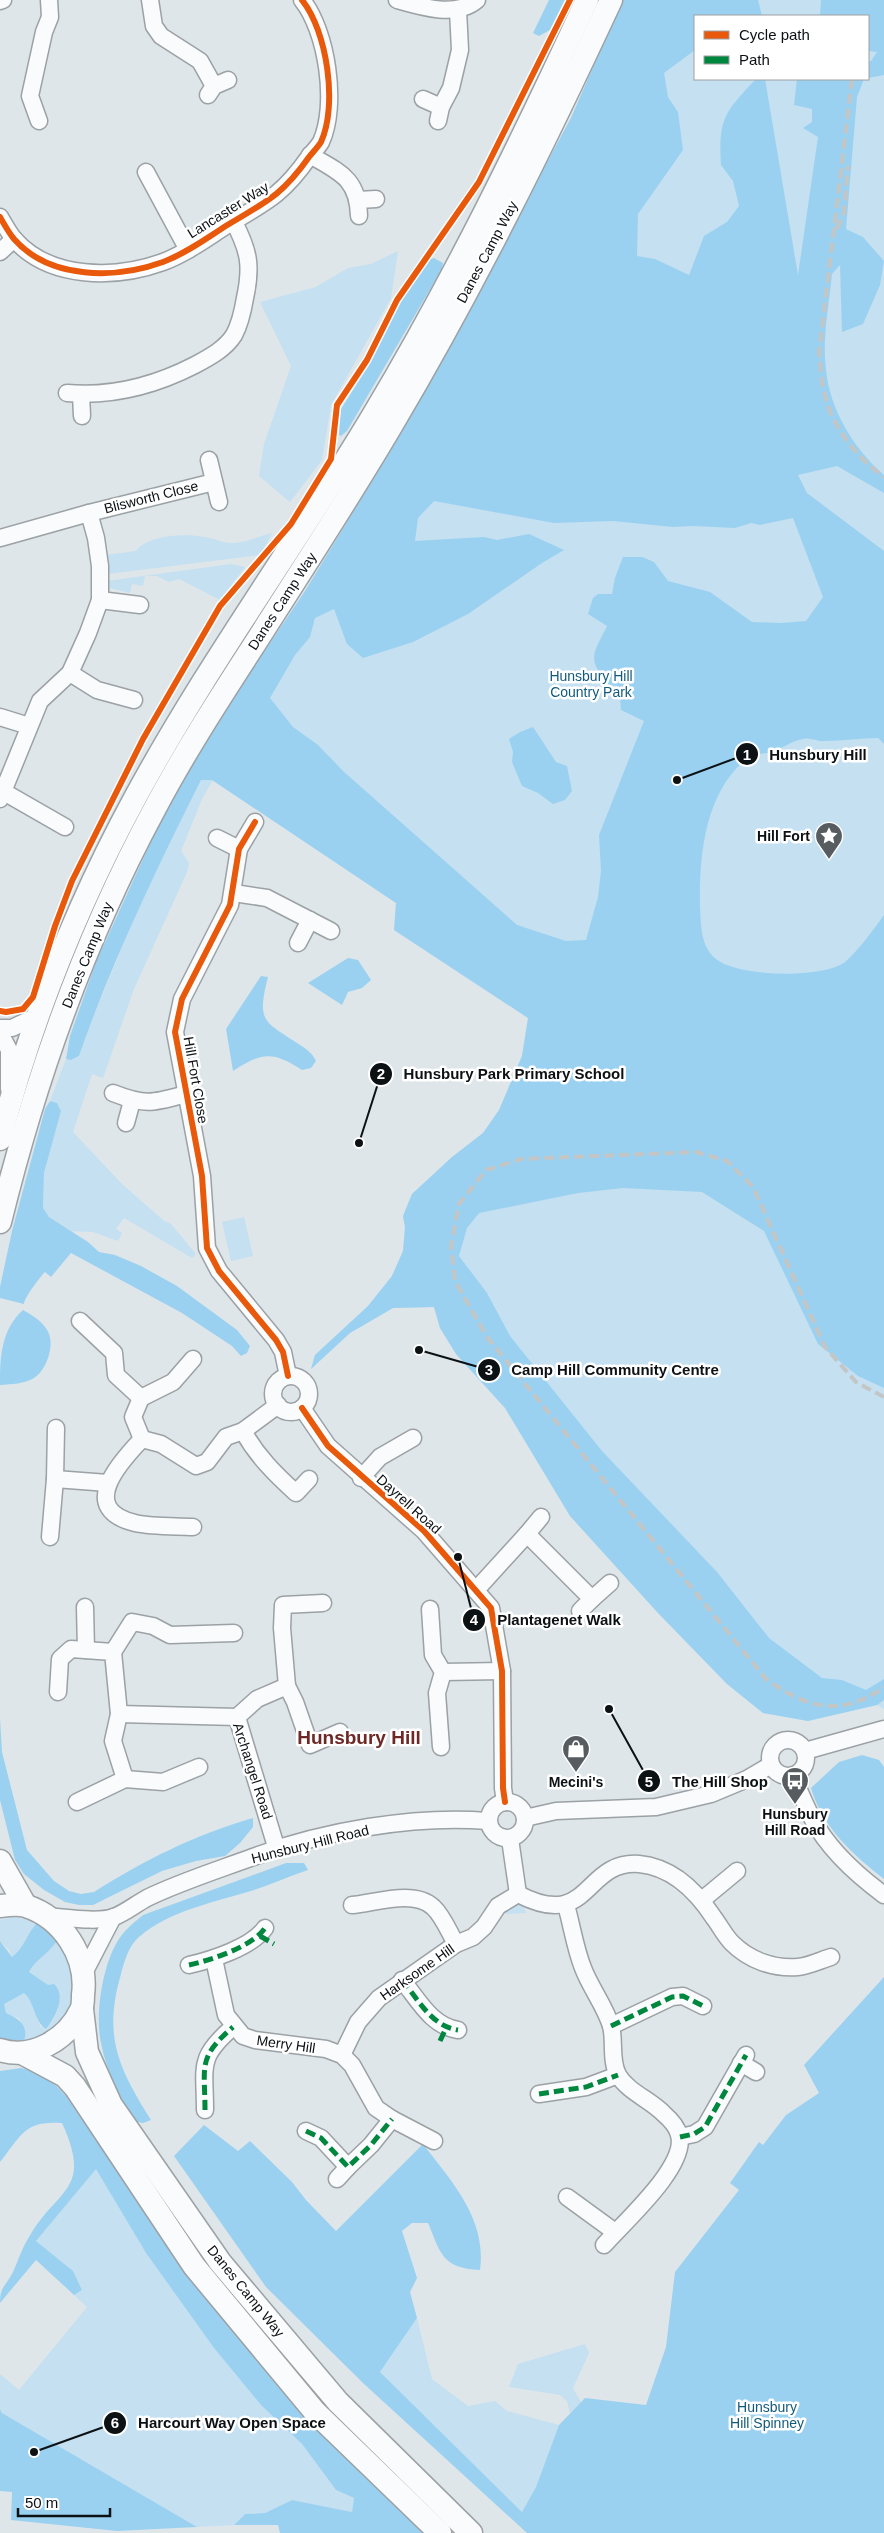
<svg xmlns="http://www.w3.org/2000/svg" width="884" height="2533" font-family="Arial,sans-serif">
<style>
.green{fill:#c4e0f1;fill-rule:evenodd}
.forest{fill:#9bd1f0;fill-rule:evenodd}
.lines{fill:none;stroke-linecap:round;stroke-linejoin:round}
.minor-casing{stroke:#9ba1a5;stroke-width:19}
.highway-casing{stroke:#9ba1a5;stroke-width:25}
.minor{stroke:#fafbfc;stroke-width:16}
.highway{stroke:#fafbfc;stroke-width:22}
.rail{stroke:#c4c6c6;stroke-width:4;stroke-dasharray:10 5;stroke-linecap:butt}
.quiet{stroke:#00873e;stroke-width:5;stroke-dasharray:10 5;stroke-linecap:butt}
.cycleway-casing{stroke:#fff;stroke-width:9}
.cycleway{stroke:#e8590c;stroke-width:6}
.labels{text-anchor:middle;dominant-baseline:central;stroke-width:5;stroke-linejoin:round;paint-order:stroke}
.street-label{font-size:14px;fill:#0c1114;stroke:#fff}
.park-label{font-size:14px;fill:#115a7c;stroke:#fff}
.poi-label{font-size:14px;font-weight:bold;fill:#0c1114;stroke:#fff}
.district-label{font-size:19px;font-weight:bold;fill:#6e2825;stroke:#fff}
.leader{fill:none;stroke:#0c1114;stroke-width:2}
.callout-dot{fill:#0c1114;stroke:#fff;stroke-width:2}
.mark-label{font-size:15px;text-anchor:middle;font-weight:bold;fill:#fff}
.callout-label{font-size:15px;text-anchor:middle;font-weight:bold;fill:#0c1114;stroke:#fff;stroke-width:5;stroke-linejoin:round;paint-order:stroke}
</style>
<rect width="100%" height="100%" fill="#dee6ea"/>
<g class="green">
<path d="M623,0H884V1709L877,1705L808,1721L763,1713L727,1684L658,1613L570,1516L505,1408L456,1354L440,1328L434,1307L393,1308L350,1333L311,1369L315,1355L368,1306L392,1276L403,1251L405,1227L403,1216L412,1194L452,1157L483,1133L499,1110L522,1056L528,1018L394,930L396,903L213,780L202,799L181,851L189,863L187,872L134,989L103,1078L92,1074L73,1132L122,1184L163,1220L171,1224L196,1254L192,1258L124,1218L116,1229L122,1233L118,1241L93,1232L71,1231L49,1217L43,1208L44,1173L61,1111L57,1103L50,1101L66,1059L72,1060L79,1056L92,1020L143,896L201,780L239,692L305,591L388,455L571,118ZM695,16H868V79H695Z"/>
<polygon points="398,251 391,298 331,405 322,460 290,502 259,476 264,444 291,366 260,302 316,287 348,268 371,264"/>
<path d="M272,533L261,555L108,574L106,555L136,551C147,535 186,533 204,537C214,538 225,544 235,543C247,542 260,536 272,533Z"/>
<polygon points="231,564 245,567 220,600 179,579 169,582 157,576 145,576 143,586 132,584 130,593 110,588 107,581"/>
<polygon points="244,1217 253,1256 231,1261 222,1222"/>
<polygon points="518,1903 522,1903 526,1913 498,1914"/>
<path d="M12,1917L25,1919L36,1924C26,1934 23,1949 12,1957L10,1951L0,1941V1920Z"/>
<path d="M58,1939L71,1956L75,1997L61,2024L37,2039L24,2041L20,2019L6,2013L4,2004L24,1992L29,1997L40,2026L46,2029L54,2019L58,2009L48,1985L29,1973C36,1959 50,1953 58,1939Z"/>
<polygon points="96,2168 146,2253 214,2348 261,2405 302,2444 336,2490 354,2498 352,2512 292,2500 265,2513 245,2514 234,2525 197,2527 2,2413 0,2409 0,2374 19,2390 87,2307 74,2295 82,2290 73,2271 36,2241"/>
<polygon points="417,2318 432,2379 468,2406 495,2401 507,2411 559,2425 536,2487 522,2512 380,2372"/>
<polygon points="585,2344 589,2353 573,2388 581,2402 570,2413 567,2401 560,2395 509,2387 518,2364"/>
</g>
<g class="forest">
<polygon points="549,0 565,0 550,30 539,36 533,33"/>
<path d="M622,0H758L762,16H695V50L664,73L668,97L678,112L683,150L638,214L637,256L655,259L689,275L704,236L727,222L739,206L733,181L721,165C718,118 725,112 756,79H765L798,275L818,137L803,128L812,122V109L794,105L797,79H864L857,97L846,229L863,237L884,261L880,285L863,324L842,332L840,265L832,274C829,305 822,338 826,370C830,410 854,449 884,475V493L837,466L798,475L807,493L884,551V744L878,738C860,738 843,741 825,741C818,742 810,737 803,739C791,741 780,750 768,753C762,754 754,753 749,757C705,790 699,855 700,906C701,924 700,946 716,959C738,977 822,979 845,962C858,951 874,929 884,915V1388L858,1376L818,1344L764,1231L702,1192L623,1188L578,1193L479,1213L467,1228L459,1256L487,1293L510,1336L602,1451L717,1572L769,1638L822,1678L842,1680L866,1690L884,1679V1700L877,1705L808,1721L763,1713L727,1684L658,1613L570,1516L505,1408L456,1354L440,1328L434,1307L393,1308L350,1333L311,1369L315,1355L368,1306L392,1276L403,1251L405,1227L403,1216L412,1194L452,1157L483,1133L499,1110L522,1056L528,1018L394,930L396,903L212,780H201C156,870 112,961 79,1056L71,1060L66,1059L70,1036L96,962L164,813L198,750L305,591L388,455L571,118ZM434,501L554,523L613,521L673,527L693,526L735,528L751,523L760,525L793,518L823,597L806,621L781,623L752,622L710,592L668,581L654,562L642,557H623L615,578L612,594H598L593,598L588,614L607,626C593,655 586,658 609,685L619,686L621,710L644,721L599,835L601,871L598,897L586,940L566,941L517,925L343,771L318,745L293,727L270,698L295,655L310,637L315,618L334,609L347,644L363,658L413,642L468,614L542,563L564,550L529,534L497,540L484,537L415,541L418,518Z"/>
<polygon points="821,0 884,0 884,75 868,78 868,62 871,61 877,52 868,51 868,16 820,16"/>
<polygon points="434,258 443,263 442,269 347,431 341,436 339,435 341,409 367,368 400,301 430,259"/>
<polygon points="533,727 556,762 567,766 572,791 565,800 553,804 538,793 522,786 512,762 513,752 509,739 520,732"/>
<polygon points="348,958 358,960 371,980 362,988 348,992 342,1005 308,983"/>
<path d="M261,976L268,977C256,1024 265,1021 300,1045C308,1050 312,1053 316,1061L311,1068L302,1070C273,1051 262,1052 233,1071L226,1029Z"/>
<path d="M50,1101L57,1103L61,1111L44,1173L43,1208L49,1217L88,1242L99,1252L115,1255L141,1266L177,1286L237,1330L250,1346L247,1353L241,1356L232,1346L182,1313L71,1253L51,1277L45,1272C40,1277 24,1298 24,1304L0,1298V1287L12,1231L45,1109Z"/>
<path d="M23,1310C32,1315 42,1321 47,1330C56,1343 47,1370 34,1378C24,1384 12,1384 0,1385C0,1357 1,1330 23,1310Z"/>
<path d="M0,1718L2,1752L27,1850L54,1881L69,1891L81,1894L94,1892C145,1860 194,1835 253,1818V1827L240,1843L225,1856L196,1861L162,1871L93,1905H79L65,1902L44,1890L24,1874L15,1860L0,1800Z"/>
<path d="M862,1755L879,1760L884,1767V1879C853,1855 822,1827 811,1788L839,1762Z"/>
<path d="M286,1863H304L308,1870C290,1876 272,1884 254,1890C216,1902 170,1910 139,1937C129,1945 124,1962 121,1974C103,2036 118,2067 151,2120L143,2123L133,2121C120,2096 106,2071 101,2043C95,2016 102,1970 115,1946C121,1933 132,1924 143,1915Z"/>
<path d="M36,1924L47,1928L58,1939C50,1953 36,1959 29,1972L48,1985L54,1984C67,1996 55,2018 46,2029C34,2022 35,2002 24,1993L4,2004L6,2013C19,2019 29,2025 24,2041L0,2039V1941L12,1957C23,1949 27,1934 36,1924Z"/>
<path d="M884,1977V2533H527L363,2383L266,2287L174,2156L204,2125L238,2151L250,2141L292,2182L306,2200L336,2231L423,2144C452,2182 487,2219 480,2270C442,2268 441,2254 428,2223H412L402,2231L417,2278L410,2292L417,2318L380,2372L522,2512L536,2487L559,2425L585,2398L646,2405L666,2347L675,2272L739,2190L730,2183L759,2142L763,2145L786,2115L819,2093L804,2065Z"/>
<path d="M21,2068L45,2074L66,2096L185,2270L427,2533H280L278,2525H234L245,2514L265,2513L292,2500L352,2512L354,2498L336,2490L302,2444L261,2405L214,2348L146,2253L96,2169L36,2241L73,2271L82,2290L74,2295L36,2260L0,2303C0,2286 6,2286 13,2272C18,2261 22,2248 29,2237C58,2187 93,2191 62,2123C24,2120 21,2136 0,2162V2071Z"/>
<polygon points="0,2409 2,2413 197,2527 117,2531 11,2520 12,2492 0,2491"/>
</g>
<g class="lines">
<defs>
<g id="minor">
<polyline points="150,0 154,26 161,36 200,61 214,86"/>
<path d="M397,0C421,7 456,18 477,0"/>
<polyline points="0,1 3,0"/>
<polyline points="208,95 214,86 228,80"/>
<polyline points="423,99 441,107"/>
<polyline points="39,121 30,96 44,32 50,17 49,0"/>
<polyline points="438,121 441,107 451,88 460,50 458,10"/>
<path d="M310,155C339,172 358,178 359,216"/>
<polyline points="146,172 188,250"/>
<polyline points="358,200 376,199"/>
<path d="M0,217C4,224 9,233 14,239C50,280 116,279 163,262C187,253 208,237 229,224C268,201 283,194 309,157C313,152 318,147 321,142C338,105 327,31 302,0"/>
<polyline points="0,252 14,239"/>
<path d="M67,393C113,397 154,386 195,365C210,357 225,349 234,335C240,324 243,310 245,298C252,266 249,251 234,222"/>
<polyline points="81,394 82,416"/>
<polyline points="209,460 219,502"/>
<polyline points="0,538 89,513 214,482"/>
<polyline points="100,600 140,605"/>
<polyline points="70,673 97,690 134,700"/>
<polyline points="0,717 29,726"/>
<polyline points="4,792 65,827"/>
<polyline points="0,799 40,701 70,673 88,633 100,600 100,566 96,538 89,513"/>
<polyline points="255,822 239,849 230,905 182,999 175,1032 202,1176 207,1248 219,1271 276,1340 283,1352 288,1376"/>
<polyline points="217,838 239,849"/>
<polyline points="234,893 267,898 331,931"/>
<polyline points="298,943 310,920"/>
<polyline points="0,1028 12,1028 39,1015"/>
<polyline points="0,1033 9,1050 9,1089"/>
<path d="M113,1093C146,1106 153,1103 186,1094"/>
<polyline points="126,1123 132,1101"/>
<polyline points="80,1321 114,1353 116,1375 141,1398"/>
<circle cx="291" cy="1394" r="18"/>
<polyline points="302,1408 328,1446 424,1531 491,1608 502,1671 503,1788 505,1802"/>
<path d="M243,1431C257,1456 275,1474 296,1493L309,1479"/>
<polyline points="142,1439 133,1417 141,1398 173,1382 193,1359"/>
<polyline points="361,1478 380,1457 413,1438"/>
<polyline points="55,1479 108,1483"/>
<path d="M193,1527C174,1526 153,1527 135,1523C78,1509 118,1464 142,1439L161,1444L196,1466L207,1462L226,1437L243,1431L278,1405"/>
<polyline points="527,1534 541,1517"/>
<polyline points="50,1537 55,1479 56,1428"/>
<polyline points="476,1590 527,1534 592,1599 580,1611"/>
<polyline points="592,1599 610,1583"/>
<polyline points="85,1607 86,1650"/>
<polyline points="430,1609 433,1655 443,1672 437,1693 441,1747"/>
<polyline points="113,1652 132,1622 153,1626 170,1635 234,1633"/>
<polyline points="443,1672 502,1671"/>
<polyline points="287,1686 282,1628 283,1605 323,1603"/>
<polyline points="58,1692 60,1659 71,1649 113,1652 119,1714 113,1741 125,1779 77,1802"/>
<polyline points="119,1714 237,1717"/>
<polyline points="237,1717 257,1699 287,1686 295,1702 310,1745 340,1732"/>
<polyline points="237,1717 277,1850"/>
<circle cx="788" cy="1758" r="18"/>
<polyline points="805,1751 884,1729"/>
<path d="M793,1776C799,1790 805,1805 812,1818C828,1849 857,1875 884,1895"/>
<polyline points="125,1779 163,1782 199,1767"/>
<circle cx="507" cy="1820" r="18"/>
<polyline points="525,1818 556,1811 656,1807 711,1794 747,1779 771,1765"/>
<polyline points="510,1839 518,1894"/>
<path d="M518,1894C591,1932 583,1860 639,1864C672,1867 697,1892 714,1918C720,1926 725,1936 732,1943C749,1960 773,1969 798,1967C809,1966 821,1960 831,1957"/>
<polyline points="702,1900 737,1871"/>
<path d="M352,1905C375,1903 414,1889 433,1907C443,1916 449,1932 456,1944"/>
<path d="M566,1905C572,1926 575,1948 583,1968C590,1987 605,2006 611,2026C615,2041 610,2060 618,2075C628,2092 651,2100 664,2114C671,2120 677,2127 679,2135C688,2166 623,2223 604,2245"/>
<path d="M45,1916C64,1917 96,1923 114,1917C125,1913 136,1904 147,1898C180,1882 218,1870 253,1857C323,1831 414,1815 488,1821"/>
<polyline points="214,1959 226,2015 243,2036 255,2040 326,2049 342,2055 352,2065 376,2108 392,2119 434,2141"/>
<path d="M189,1965C211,1960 252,1947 265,1928"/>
<polyline points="84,1973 113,1917"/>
<path d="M402,1980C418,1999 431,2026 458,2030"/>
<polyline points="611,2026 672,1997 683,1996 703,2006"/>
<polyline points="342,2055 358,2022 379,1998 456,1944 473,1937 484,1927 498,1906 518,1894"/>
<polyline points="741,2063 756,2072"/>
<polyline points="539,2094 586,2087 618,2075"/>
<path d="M205,2110C205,2066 197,2058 233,2027"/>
<polyline points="306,2131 321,2138 348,2167 371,2145 392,2119"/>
<polyline points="680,2137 694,2134 705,2127 746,2055"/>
<polyline points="337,2179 348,2167"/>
<polyline points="567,2197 615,2232"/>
</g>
<g id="highway">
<path d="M0,1139C31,1021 77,905 135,798C207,665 297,543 374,414C454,280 522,141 587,0"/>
<path d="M0,1222C35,1079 84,940 154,810C184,753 219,699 254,645C301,571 349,498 393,423C474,286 544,144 611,0"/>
<polyline points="0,1861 25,1905"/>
<path d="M0,1906C8,1905 19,1904 26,1906C63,1918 88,1957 83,1995C83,2000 83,2006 81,2010C67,2040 32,2060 0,2050"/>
<polyline points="82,2009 87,2052 111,2105 220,2262 338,2402 471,2533"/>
<polyline points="22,2053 65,2076 75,2087 194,2266 315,2412 440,2533"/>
</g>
</defs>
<use href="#minor" class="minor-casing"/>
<use href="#highway" class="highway-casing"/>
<use href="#minor" class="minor"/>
<use href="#highway" class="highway"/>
<g class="rail">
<path d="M852,79L819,353C821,367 821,383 825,396C833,428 858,459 884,477"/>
<polyline points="837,229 844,213 848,166"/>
<path d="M884,1397L856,1382L825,1347L753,1187L727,1161L696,1152L521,1159L486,1170L459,1204L451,1246L455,1281L487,1337L766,1679C806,1708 841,1718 884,1687"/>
</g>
<g class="quiet">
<polyline points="260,1936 274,1944"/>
<path d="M189,1965C211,1960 252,1947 265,1928"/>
<path d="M402,1980C418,1999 431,2026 458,2030"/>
<polyline points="611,2026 672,1997 683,1996 703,2006"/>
<polyline points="440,2041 446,2028"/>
<polyline points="539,2094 586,2087 618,2075"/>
<path d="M205,2110C205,2066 197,2058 233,2027"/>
<polyline points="306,2131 321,2138 348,2167 371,2145 392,2119"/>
<polyline points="680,2137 694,2134 705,2127 746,2055"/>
</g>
<defs>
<g id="cycleway">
<path d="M0,217C4,224 9,233 14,239C50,280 116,279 163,262C187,253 208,237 229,224C268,201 283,194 309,157C313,152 318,147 321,142C338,105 327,31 302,0"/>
<polyline points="255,822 239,849 230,905 182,999 175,1032 202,1176 207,1248 219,1271 276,1340 283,1352 288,1376"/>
<polyline points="0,1011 6,1012 23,1009 33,997 55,926 72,881 143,739 220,606 291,524 331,459 337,405 367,360 397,300 479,182 570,0"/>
<polyline points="302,1408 328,1446 424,1531 491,1608 502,1671 503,1788 505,1802"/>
</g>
</defs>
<use href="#cycleway" class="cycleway-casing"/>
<use href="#cycleway" class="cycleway"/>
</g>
<defs>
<symbol id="sight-pin" viewBox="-11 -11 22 30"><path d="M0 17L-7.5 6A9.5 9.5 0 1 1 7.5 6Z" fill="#565c5f" stroke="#fff"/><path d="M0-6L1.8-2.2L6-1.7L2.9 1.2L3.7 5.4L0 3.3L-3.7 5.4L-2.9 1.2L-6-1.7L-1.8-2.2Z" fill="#fff"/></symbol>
<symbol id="shop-pin" viewBox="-11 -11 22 30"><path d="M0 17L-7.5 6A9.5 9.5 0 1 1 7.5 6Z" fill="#565c5f" stroke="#fff"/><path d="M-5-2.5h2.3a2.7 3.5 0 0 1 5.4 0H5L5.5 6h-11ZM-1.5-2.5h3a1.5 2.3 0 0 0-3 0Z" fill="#fff"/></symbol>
<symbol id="bus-pin" viewBox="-11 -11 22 30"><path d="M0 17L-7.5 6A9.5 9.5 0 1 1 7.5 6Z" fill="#565c5f" stroke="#fff"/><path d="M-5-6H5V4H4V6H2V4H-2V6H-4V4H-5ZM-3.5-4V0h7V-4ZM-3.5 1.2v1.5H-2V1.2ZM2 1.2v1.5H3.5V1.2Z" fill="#fff"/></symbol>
</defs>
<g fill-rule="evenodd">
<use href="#sight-pin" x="813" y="820" width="32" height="43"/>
<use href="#shop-pin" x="560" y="1733" width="32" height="43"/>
<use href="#bus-pin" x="779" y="1765" width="32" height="43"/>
</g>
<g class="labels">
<g class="street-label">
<text transform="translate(228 210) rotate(-32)">Lancaster Way</text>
<text transform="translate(487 252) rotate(-62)">Danes Camp Way</text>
<text transform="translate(151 497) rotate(-14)">Blisworth Close</text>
<text transform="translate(282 601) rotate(-57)">Danes Camp Way</text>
<text transform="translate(87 955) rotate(-68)">Danes Camp Way</text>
<text transform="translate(196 1080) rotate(80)">Hill Fort Close</text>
<text transform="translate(409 1504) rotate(42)">Dayrell Road</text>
<text transform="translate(253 1771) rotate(72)">Archangel Road</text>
<text transform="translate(310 1844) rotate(-14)">Hunsbury Hill Road</text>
<text transform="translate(417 1972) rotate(-35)">Harksome Hill</text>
<text transform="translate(286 2044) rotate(8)">Merry Hill</text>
<text transform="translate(246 2291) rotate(51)">Danes Camp Way</text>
</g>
<g class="park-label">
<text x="591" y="676">Hunsbury Hill<tspan x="591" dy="16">Country Park</tspan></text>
<text x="767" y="2407">Hunsbury<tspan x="767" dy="16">Hill Spinney</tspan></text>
</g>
<g class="poi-label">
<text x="810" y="836" text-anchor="end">Hill Fort</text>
<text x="576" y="1782">Mecini's</text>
<text x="795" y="1814">Hunsbury<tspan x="795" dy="16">Hill Road</tspan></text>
</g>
<g class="district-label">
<text x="359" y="1737">Hunsbury Hill</text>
</g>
</g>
<path class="leader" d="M677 780L747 754M359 1143L381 1074M419 1350L489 1370M458 1557L474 1620M609 1709L649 1781M34 2452L115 2423"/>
<g class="callout-dot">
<circle cx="677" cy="780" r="5"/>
<circle cx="359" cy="1143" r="5"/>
<circle cx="419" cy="1350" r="5"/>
<circle cx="458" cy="1557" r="5"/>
<circle cx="609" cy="1709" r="5"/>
<circle cx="34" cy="2452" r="5"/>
<circle cx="747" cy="754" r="12"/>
<circle cx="381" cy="1074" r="12"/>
<circle cx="489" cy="1370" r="12"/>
<circle cx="474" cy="1620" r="12"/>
<circle cx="649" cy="1781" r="12"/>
<circle cx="115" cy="2423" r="12"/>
</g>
<g class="mark-label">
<text x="747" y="760">1</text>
<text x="381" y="1079">2</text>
<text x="489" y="1375">3</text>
<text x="474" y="1625">4</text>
<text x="649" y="1787">5</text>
<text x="115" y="2428">6</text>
</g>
<g class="callout-label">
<text x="818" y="760">Hunsbury Hill</text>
<text x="514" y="1079">Hunsbury Park Primary School</text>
<text x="615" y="1375">Camp Hill Community Centre</text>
<text x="559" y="1625">Plantagenet Walk</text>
<text x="720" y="1787">The Hill Shop</text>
<text x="232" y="2428">Harcourt Way Open Space</text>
</g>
<rect x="694" y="15" width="175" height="65" fill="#ffffff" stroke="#9ea0a1"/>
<rect x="704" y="31" width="25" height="8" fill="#e8590c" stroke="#9ea0a1"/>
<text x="739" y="40" font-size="15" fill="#0c1114">Cycle path</text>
<rect x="704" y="56" width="25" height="8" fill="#00873e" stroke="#9ea0a1"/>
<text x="739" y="65" font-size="15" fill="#0c1114">Path</text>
<path d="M18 2508v8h92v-8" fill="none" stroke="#0c1114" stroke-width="2.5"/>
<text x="25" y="2508" font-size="15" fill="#0c1114" stroke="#ffffff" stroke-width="4" paint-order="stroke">50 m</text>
</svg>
